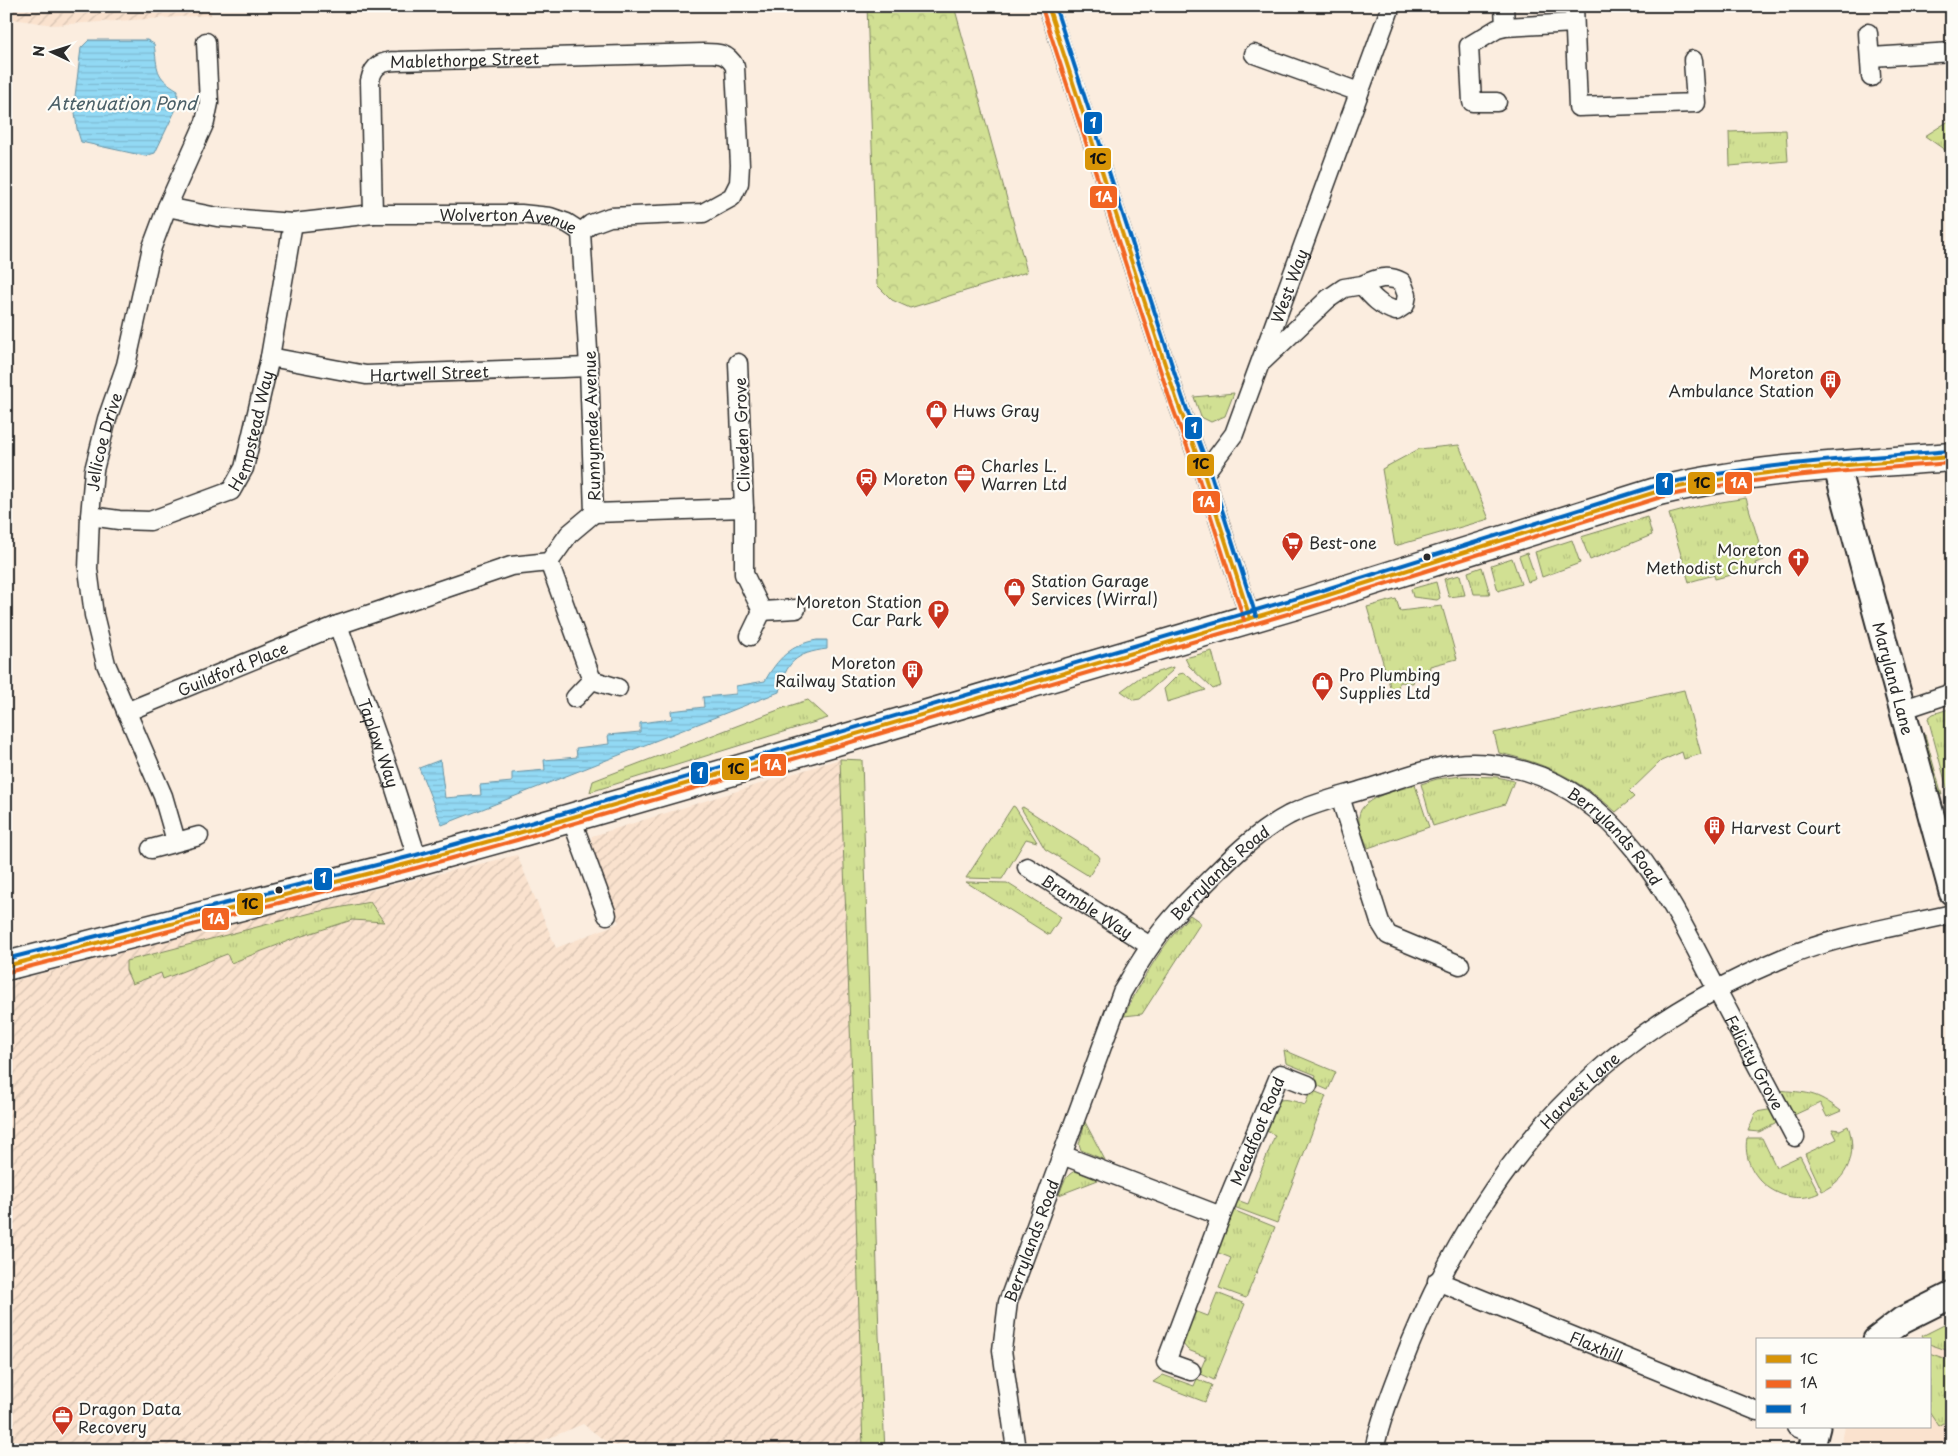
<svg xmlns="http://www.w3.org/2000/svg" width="1958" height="1456" font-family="'Playpen Sans',sans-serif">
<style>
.built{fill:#fae2ce}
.industrial{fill:url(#industrial-furrows)}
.grass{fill:url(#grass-tufts);stroke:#7e865f}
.forest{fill:url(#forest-crowns);stroke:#7e865f}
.water{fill:url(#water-rules);stroke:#6993a4}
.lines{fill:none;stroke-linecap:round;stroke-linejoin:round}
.street-casing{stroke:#2b2b2b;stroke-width:21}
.secondary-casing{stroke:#2b2b2b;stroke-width:29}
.primary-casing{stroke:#2b2b2b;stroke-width:31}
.street{stroke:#fdfcf7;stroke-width:18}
.secondary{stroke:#fdfcf7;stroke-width:25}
.primary{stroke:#fdfcf7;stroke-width:28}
.bus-1-casing{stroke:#fdfcf7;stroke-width:8}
.bus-2-casing{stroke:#fdfcf7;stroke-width:8}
.bus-3-casing{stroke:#fdfcf7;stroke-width:8}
.bus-1{stroke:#d89406;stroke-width:4}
.bus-2{stroke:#f26522;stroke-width:4}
.bus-3{stroke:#0065bd;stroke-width:4}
.bus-dot{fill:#2b2b2b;stroke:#fdfcf7;stroke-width:2}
.labels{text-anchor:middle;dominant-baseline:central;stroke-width:4.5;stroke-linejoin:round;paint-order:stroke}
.street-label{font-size:16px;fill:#2b2b2b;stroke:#fdfcf7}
.poi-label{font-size:16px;fill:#2b2b2b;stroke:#fdfcf7;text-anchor:start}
.water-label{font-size:18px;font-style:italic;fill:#4a5f67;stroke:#fdfcf7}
.line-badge{stroke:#fdfcf7;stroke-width:2}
.badge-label{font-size:14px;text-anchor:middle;font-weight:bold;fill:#fff}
.pale-badge-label{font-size:14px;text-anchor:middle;font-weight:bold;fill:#111}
</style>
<defs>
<pattern id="industrial-furrows" width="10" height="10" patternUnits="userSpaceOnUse" patternTransform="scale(1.25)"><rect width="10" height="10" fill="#fae2ce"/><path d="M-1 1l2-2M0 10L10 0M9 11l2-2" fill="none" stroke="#d6c2b1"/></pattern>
<pattern id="grass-tufts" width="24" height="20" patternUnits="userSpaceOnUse" patternTransform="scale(1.25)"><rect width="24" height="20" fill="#d1e093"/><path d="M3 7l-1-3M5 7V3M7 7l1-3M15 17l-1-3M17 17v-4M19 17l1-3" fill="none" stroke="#b4c07f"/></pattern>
<pattern id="forest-crowns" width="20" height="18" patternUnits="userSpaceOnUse" patternTransform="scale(1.25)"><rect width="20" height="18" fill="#d1e093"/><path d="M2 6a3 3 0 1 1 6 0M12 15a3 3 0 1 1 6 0" fill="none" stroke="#b4c07f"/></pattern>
<pattern id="water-rules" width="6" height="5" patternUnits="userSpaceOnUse" patternTransform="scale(1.25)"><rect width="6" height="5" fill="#92d9f4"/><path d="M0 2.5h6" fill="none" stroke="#7ebad1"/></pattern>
</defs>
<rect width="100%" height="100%" fill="#fbeddf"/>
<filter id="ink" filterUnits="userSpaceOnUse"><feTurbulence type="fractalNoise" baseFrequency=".02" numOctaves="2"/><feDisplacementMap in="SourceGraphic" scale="10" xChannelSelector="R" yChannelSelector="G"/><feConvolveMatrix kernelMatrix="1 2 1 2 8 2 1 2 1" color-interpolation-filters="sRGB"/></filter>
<g filter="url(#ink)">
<polygon class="built" points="1952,1322 1952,1450 1840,1450 1845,1427 1929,1427 1929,1340 1921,1340"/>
<g class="industrial">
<polygon points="6,6 210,6 211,15 53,25 6,18"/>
<polygon points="840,759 852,1079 863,1450 720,1450 720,1447 690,1450 617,1450 583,1424 520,1450 6,1450 6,983 247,920 517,855 556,948 619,923 589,846 592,836"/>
</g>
<g class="grass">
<polygon points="1952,119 1952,155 1925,136"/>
<polygon points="1786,130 1788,161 1730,166 1729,132"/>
<polygon points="1234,393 1225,416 1211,422 1201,417 1194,397"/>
<polygon points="1459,445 1489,519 1395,546 1382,469 1419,449"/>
<polygon points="1746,498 1764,560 1755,563 1757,568 1715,579 1714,575 1689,582 1669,514 1703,505"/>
<polygon points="1647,517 1652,535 1590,560 1581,537"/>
<polygon points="1572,540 1580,563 1542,577 1535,552"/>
<polygon points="1527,553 1536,579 1528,582 1519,556"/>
<polygon points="1512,558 1521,584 1498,591 1491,565"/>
<polygon points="1482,567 1490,594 1474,594 1468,572"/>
<polygon points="1460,575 1465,595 1449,597 1444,579"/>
<polygon points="1436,582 1440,598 1437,600 1413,597 1411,589"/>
<polygon points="1396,599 1400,611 1442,606 1457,659 1430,666 1428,679 1414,678 1413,683 1399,682 1398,689 1391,690 1367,607"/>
<polygon points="1212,651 1221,686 1213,689 1189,666 1185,658"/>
<polygon points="1173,667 1172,671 1140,699 1134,700 1121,691 1139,678"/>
<polygon points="1184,673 1206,690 1167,702 1164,689 1179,674"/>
<path d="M1684,690L1701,754L1684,759L1682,752L1661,761L1629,792L1634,797L1616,812C1580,780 1546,763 1499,753L1494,733Z"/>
<polygon points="808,700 828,718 590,792 593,781 786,707"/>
<polygon points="1952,708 1952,791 1947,788 1928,718 1933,714"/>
<polygon points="1925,735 1942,795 1934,791 1918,737"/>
<polygon points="840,759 862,760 879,1335 885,1450 863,1450 852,1079"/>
<polygon points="1462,776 1497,777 1514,781 1505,804 1433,826 1421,784 1437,779"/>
<path d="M1415,785L1429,827L1368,848C1365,840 1360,831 1359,822C1355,797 1397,791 1415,785Z"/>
<polygon points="1013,806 1015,807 1037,842 1026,839 1002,879 966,878"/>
<polygon points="1023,807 1098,855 1100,858 1089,876 1045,849 1021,808"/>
<polygon points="966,882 1007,883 1061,917 1049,935"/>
<polygon points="370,902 384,922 352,920 296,938 231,963 227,954 163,979 161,973 132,984 126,970 126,961 311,913"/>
<path d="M1190,915L1200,922V924L1142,1014L1124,1016C1142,979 1162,945 1190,915Z"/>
<polygon points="1284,1050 1336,1072 1328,1090 1314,1084 1316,1075 1286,1063"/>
<path d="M1311,1090L1326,1096L1277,1223L1234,1207L1237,1200L1248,1204L1275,1135L1264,1130C1275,1103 1272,1092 1305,1105Z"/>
<path d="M1777,1090C1808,1093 1815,1091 1841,1111L1827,1117L1820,1103L1792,1116Z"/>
<polygon points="1774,1109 1778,1117 1775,1124 1759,1132 1748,1131 1756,1112"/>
<polygon points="1085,1122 1105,1160 1081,1150 1079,1144"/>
<path d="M1848,1126C1858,1153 1848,1180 1822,1191L1805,1154L1837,1139L1832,1129L1840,1130Z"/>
<path d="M1747,1138H1762L1776,1167L1800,1156L1819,1193C1784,1210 1740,1177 1747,1138Z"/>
<path d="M1075,1171L1098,1180L1059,1195C1063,1185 1064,1176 1075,1171Z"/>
<polygon points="1233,1210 1275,1227 1246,1298 1219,1288 1231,1258 1216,1252"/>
<polygon points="1217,1293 1245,1304 1214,1380 1199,1373 1206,1357 1188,1350 1182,1343 1192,1310 1208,1316"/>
<polygon points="1948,1323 1952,1328 1952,1352 1929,1344 1929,1340 1924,1340 1922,1336"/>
<polygon points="1929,1353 1952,1361 1952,1418 1939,1426 1929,1411"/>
<polygon points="1163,1375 1194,1386 1197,1379 1212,1385 1205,1402 1153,1382"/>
</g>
<polygon class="forest" points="867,6 954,6 1027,272 910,308 892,300 877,285"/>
<g class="water">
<path d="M89,40H147L154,44C158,70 154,76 178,90L177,107L155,153L145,156L81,142L77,129L74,104L81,48Z"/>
<path d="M817,640H827V649C796,653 786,662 779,692L442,825L419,768L440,760L445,798L481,795L480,785L512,782V773L545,770L544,760L577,757L576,748L609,744L608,735L640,732V723L672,719L671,711L704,707L703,697L736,694V686L765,681C777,659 792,644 817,640Z"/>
</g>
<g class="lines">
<defs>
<g id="street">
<polyline points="1048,6 1177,401 1204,474 1250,618"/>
<polyline points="1504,6 1505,27"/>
<polyline points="1574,6 1578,107 1696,103 1693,60"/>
<polyline points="1868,33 1871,77"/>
<polyline points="1254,54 1359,92"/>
<polyline points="1871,57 1952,52"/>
<polyline points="1497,102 1472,102 1469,46 1497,29 1505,27 1574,23"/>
<path id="s1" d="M167,207L217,217L293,223L373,214H521L550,217L567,223L581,232"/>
<path id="s2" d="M373,214L370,81C373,65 382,61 398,61L704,53C718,53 728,53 735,67L740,165L739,183L732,197L703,213L610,217L591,224L581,232"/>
<path id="s3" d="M270,357L366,375L589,367"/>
<path d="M1263,361L1328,299L1344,288L1362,285C1372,297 1381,307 1396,311L1405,305L1407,295L1402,282C1387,274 1376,279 1362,285"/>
<path id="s4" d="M1204,474L1234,434L1391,6"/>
<polyline points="744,508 744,574 762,611 796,609"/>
<polyline points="594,513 744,508 738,363"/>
<path id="s5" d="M90,516L119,520L150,521L231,491L244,468L270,357L293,223"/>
<polyline points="549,562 592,680"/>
<path id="s6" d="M338,625L391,776L418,861"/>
<polyline points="750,636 762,611"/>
<polyline points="592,680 618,688"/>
<polyline points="575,698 592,680"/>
<polyline points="1904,709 1952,693"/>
<path id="s7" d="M126,712L338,625L511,566L549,562L569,534L594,513L589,367L581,232"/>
<polyline points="1340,797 1380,922 1388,935 1460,965"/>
<polyline points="571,818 607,915"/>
<path id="s8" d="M176,841L163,796L106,664L94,615L88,569L90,516L94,470L107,419L126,365L152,247L167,207L205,122L209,103L206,42"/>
<polyline points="151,849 199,836"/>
<path id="s9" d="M1027,867L1150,946"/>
<polyline points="1062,1155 1221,1216"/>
<path id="s10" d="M1437,1281L1757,1411"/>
<path id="s11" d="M1191,1371L1166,1362L1221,1216L1280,1074L1308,1085"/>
<polyline points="1796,1427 1814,1434"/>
<path id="s12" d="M1016,1450L1002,1350L1008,1302L1122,992C1131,977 1140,961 1150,947C1165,924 1184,904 1204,885C1230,859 1255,833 1289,815C1313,803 1340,797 1366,789C1401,779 1436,763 1473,763C1491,763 1508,766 1525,771C1626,801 1671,902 1716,988C1742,1038 1769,1087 1795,1137"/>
<path id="s13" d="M1374,1450C1380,1422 1390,1396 1400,1370C1440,1263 1506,1152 1592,1076C1647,1026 1712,988 1781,959C1835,936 1895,927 1952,914"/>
</g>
<g id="secondary">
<path id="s14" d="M1836,465L1952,892"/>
<polyline points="1876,1340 1902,1320 1952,1295"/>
<polyline points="1811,1450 1817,1427"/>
</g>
<path id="primary" d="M6,966L418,861L515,834L823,745L1306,602L1659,491C1755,468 1853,464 1952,457"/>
</defs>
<use href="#street" class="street-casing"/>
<use href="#secondary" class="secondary-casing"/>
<use href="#primary" class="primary-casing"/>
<use href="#street" class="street"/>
<use href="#secondary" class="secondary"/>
<use href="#primary" class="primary"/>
<defs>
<g id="bus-1">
<polyline points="1048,6 1177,401 1204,474 1250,618"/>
<path d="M6,966L418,861L515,834L1306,602L1659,491C1756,470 1853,464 1952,457"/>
</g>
<g id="bus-2">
<polyline points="1042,8 1171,403 1198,476 1244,620"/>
<path d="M8,972L420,867L517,840L1308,608L1661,497C1757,476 1854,470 1952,463"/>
</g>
<g id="bus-3">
<polyline points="1055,6 1183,399 1210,472 1256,616"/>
<path d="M6,959L416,855L513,828L1304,596L1658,485C1755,464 1853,458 1952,451"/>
</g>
</defs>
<use href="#bus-1" class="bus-1-casing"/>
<use href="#bus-2" class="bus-2-casing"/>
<use href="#bus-3" class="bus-3-casing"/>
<use href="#bus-1" class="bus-1"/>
<use href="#bus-2" class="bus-2"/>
<use href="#bus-3" class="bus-3"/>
</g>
</g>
<defs>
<symbol id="building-pin" viewBox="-11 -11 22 30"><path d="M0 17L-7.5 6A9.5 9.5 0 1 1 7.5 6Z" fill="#c8321e" stroke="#fdfcf7"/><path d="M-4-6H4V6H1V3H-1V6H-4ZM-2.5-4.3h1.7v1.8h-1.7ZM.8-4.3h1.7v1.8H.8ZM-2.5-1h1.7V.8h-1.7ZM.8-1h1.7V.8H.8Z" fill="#fff"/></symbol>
<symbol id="shop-pin" viewBox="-11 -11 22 30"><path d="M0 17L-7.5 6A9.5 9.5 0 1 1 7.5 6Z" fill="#c8321e" stroke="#fdfcf7"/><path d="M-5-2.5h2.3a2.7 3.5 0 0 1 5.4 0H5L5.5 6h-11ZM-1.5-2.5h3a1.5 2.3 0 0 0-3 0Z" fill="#fff"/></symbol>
<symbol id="office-pin" viewBox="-11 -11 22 30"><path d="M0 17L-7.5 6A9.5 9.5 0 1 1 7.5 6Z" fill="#c8321e" stroke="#fdfcf7"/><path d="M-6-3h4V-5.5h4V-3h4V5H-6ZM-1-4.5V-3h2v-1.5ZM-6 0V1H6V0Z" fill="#fff"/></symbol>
<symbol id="station-pin" viewBox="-11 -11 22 30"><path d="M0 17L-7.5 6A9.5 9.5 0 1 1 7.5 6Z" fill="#c8321e" stroke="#fdfcf7"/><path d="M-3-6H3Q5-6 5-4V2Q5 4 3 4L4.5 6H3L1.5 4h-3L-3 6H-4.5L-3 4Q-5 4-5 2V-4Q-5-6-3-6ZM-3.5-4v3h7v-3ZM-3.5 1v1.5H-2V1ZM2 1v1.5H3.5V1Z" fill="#fff"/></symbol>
<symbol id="supermarket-pin" viewBox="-11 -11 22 30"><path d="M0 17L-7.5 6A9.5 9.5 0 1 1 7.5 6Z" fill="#c8321e" stroke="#fdfcf7"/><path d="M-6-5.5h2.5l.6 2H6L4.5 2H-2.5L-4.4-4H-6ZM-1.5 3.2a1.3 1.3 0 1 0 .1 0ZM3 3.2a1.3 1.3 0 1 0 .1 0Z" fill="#fff"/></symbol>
<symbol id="church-pin" viewBox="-11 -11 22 30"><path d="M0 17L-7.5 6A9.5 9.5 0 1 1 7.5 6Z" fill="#c8321e" stroke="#fdfcf7"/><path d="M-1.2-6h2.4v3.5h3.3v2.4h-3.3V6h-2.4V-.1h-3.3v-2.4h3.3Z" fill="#fff"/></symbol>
<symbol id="parking-pin" viewBox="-11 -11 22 30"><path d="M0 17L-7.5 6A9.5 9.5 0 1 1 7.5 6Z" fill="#c8321e" stroke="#fdfcf7"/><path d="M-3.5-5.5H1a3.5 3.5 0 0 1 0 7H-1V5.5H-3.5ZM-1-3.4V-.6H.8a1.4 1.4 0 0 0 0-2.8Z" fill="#fff"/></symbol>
</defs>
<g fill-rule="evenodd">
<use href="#building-pin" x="1818" y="368" width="25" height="34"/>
<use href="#shop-pin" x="924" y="398" width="25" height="34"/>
<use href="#office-pin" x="952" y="462" width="25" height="34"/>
<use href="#station-pin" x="854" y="466" width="25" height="34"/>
<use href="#supermarket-pin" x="1280" y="530" width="25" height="34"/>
<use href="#church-pin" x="1786" y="546" width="25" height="34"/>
<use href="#shop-pin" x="1002" y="576" width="25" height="34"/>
<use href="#parking-pin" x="926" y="598" width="25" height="34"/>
<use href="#building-pin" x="900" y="658" width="25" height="34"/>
<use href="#shop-pin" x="1310" y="670" width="25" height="34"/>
<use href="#building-pin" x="1702" y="814" width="25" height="34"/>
<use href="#office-pin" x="50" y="1404" width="25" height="34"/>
</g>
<g class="bus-dot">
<circle cx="1427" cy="557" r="4.5"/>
<circle cx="279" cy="890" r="4.5"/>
</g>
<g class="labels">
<g class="street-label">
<text stroke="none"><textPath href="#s2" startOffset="238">Mablethorpe Street</textPath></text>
<text stroke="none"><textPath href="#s1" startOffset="344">Wolverton Avenue</textPath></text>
<text stroke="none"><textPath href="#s4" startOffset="208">West Way</textPath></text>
<text stroke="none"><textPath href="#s3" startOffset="161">Hartwell Street</textPath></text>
<text transform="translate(591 426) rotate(-92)">Runnymede Avenue</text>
<text stroke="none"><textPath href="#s5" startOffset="211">Hempstead Way</textPath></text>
<text transform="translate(741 435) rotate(-92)">Cliveden Grove</text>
<text stroke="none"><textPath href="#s8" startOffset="416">Jellicoe Drive</textPath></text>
<text stroke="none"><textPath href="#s7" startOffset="115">Guildford Place</textPath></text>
<text stroke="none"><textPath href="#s14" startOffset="221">Maryland Lane</textPath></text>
<text stroke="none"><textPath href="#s6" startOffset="125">Taplow Way</textPath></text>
<text stroke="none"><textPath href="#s12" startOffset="1084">Berrylands Road</textPath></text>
<text stroke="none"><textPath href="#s12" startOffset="635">Berrylands Road</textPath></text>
<text stroke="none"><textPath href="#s9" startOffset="72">Bramble Way</textPath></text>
<text stroke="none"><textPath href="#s12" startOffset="1352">Felicity Grove</textPath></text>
<text stroke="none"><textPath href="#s13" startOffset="420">Harvest Lane</textPath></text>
<text stroke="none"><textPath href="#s11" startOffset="275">Meadfoot Road</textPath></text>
<text stroke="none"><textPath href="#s12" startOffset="215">Berrylands Road</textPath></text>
<text stroke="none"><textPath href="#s10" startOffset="172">Flaxhill</textPath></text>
</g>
<g class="poi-label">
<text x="1814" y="372" text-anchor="end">Moreton<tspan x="1814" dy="18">Ambulance Station</tspan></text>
<text x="953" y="410">Huws Gray</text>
<text x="981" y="465">Charles L.<tspan x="981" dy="18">Warren Ltd</tspan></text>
<text x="883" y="478">Moreton</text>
<text x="1309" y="542">Best-one</text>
<text x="1782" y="549" text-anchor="end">Moreton<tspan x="1782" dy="18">Methodist Church</tspan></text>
<text x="1031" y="580">Station Garage<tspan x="1031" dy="18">Services (Wirral)</tspan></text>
<text x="922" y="601" text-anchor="end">Moreton Station<tspan x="922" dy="18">Car Park</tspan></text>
<text x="896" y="662" text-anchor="end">Moreton<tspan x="896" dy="18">Railway Station</tspan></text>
<text x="1339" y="674">Pro Plumbing<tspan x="1339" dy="18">Supplies Ltd</tspan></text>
<text x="1731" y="827">Harvest Court</text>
<text x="78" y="1408">Dragon Data<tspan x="78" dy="18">Recovery</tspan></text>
</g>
<g class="water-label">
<text x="122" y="102">Attenuation Pond</text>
</g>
</g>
<g class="line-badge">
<rect x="1083" y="111" width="20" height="24" rx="5" fill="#0065bd"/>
<rect x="1084" y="147" width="28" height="24" rx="5" fill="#d89406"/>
<rect x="1089" y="185" width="29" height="24" rx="5" fill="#f26522"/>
<rect x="1184" y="416" width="19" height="24" rx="5" fill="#0065bd"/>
<rect x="1186" y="453" width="29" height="24" rx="5" fill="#d89406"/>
<rect x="1687" y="471" width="29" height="24" rx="5" fill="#d89406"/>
<rect x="1724" y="471" width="29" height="24" rx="5" fill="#f26522"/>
<rect x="1655" y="472" width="19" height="24" rx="5" fill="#0065bd"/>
<rect x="1192" y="490" width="29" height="24" rx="5" fill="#f26522"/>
<rect x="759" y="753" width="28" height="24" rx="5" fill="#f26522"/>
<rect x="721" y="757" width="29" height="24" rx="5" fill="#d89406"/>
<rect x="690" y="761" width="19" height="24" rx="5" fill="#0065bd"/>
<rect x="313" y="867" width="20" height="24" rx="5" fill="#0065bd"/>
<rect x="236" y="892" width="28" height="24" rx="5" fill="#d89406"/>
<rect x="201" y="907" width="29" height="24" rx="5" fill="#f26522"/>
</g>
<g class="badge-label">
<text x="1093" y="128">1</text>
<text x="1104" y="202">1A</text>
<text x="1194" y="433">1</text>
<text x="1739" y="488">1A</text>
<text x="1665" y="488">1</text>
<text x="1206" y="507">1A</text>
<text x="773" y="770">1A</text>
<text x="700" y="778">1</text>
<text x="323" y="883">1</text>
<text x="216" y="924">1A</text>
</g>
<g class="pale-badge-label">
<text x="1098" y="164">1C</text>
<text x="1201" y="469">1C</text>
<text x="1702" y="488">1C</text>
<text x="736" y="774">1C</text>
<text x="250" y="909">1C</text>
</g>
<rect width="1958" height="1456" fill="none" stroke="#fdfcf7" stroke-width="25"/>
<rect x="12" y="12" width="1933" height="1431" fill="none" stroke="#2b2b2b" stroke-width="2" filter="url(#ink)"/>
<rect x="1756" y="1338" width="175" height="90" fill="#fdfcf7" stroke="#a9a8a5"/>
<rect x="1766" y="1355" width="25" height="8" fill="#d89406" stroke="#a9a8a5"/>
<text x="1800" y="1364" font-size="15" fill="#2b2b2b">1C</text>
<rect x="1766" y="1380" width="25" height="8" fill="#f26522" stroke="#a9a8a5"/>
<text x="1800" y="1388" font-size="15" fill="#2b2b2b">1A</text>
<rect x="1766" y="1405" width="25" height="8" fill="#0065bd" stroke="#a9a8a5"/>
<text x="1800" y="1414" font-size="15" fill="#2b2b2b">1</text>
<g transform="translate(52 52) rotate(274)" stroke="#fdfcf7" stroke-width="4" paint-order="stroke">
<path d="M0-4L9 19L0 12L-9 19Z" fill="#2b2b2b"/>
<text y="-8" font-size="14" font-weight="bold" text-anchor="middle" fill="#2b2b2b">N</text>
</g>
</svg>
